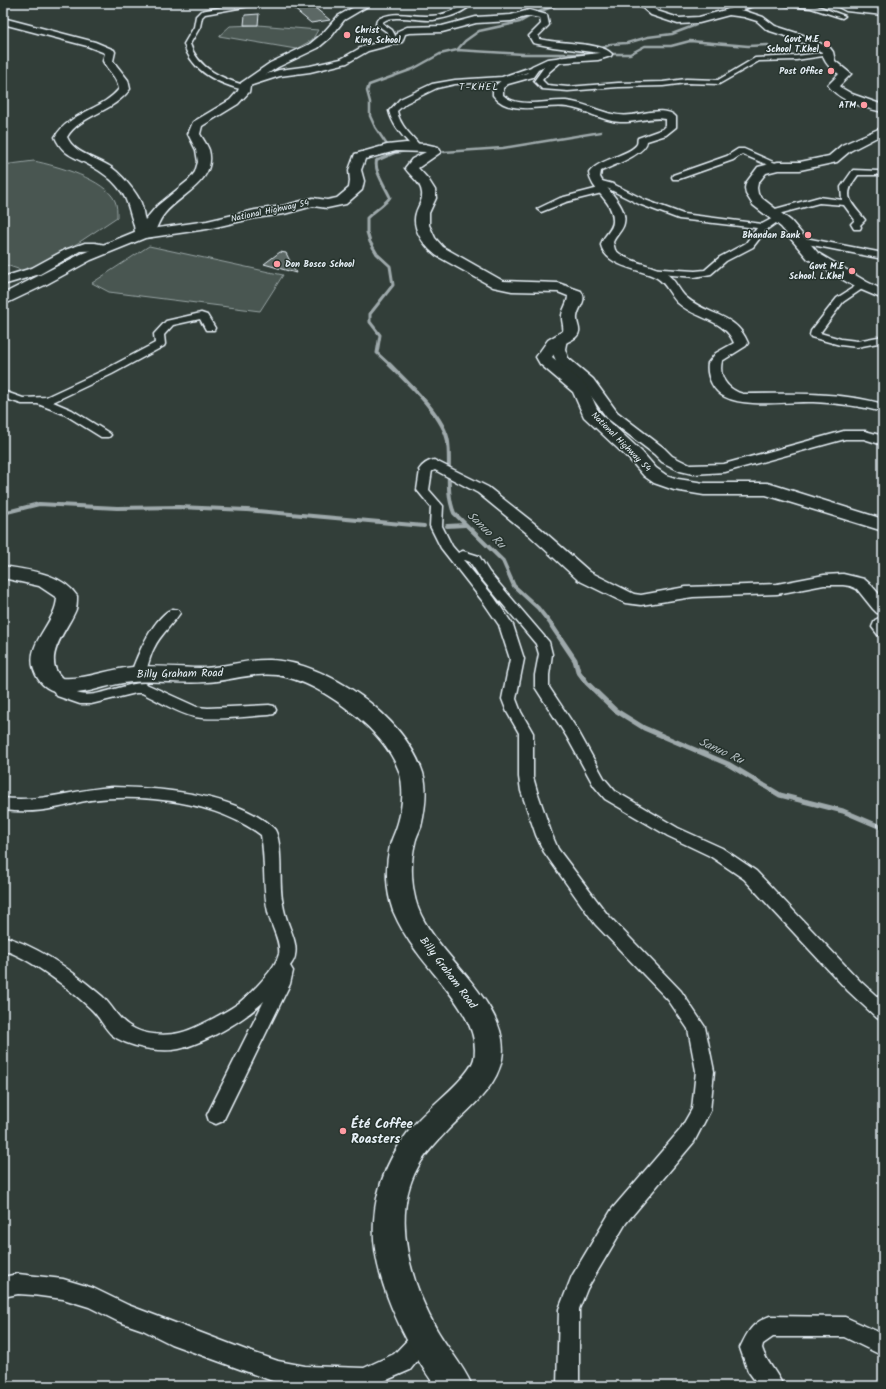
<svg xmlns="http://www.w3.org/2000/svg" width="886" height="1389" font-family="Kalam,sans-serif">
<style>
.green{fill:#495651;stroke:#98a4a4}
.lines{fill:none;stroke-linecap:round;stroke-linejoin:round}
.stream-far3{stroke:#9ea9ab;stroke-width:2.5}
.stream-far2{stroke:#9ea9ab;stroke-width:3}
.stream-far1{stroke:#9ea9ab;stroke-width:4}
.stream{stroke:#9ea9ab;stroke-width:5}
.building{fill:#5c6865;stroke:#e8f1f8}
.minor-casing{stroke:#e8f1f8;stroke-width:3}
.tertiary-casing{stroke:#e8f1f8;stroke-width:3}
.secondary-casing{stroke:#e8f1f8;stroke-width:3}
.primary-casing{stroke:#e8f1f8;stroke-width:3}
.trunk-casing{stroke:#e8f1f8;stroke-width:3}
.minor{fill:#26332d;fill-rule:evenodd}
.tertiary{fill:#26332d;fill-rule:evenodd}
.secondary{fill:#26332d;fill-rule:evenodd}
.primary{fill:#26332d;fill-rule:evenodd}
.trunk{fill:#26332d;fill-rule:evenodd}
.poi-dot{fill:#ff9aa2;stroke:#26332d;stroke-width:1.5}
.labels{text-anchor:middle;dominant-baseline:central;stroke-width:3;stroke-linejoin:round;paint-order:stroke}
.far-poi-label{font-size:9px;font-weight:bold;fill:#e8f1f8;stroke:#26332d;text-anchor:end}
.far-street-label{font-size:9px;fill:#e8f1f8;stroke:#26332d}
.far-neighbourhood-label{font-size:10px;letter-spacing:1px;fill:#e8f1f8;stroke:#26332d}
.street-label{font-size:11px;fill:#e8f1f8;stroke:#26332d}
.water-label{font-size:12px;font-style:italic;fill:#b1bbbe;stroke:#26332d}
.near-poi-label{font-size:13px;font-weight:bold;fill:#e8f1f8;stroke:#26332d;text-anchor:start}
</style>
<rect width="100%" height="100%" fill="#323e39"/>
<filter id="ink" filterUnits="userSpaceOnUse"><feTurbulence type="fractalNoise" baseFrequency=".025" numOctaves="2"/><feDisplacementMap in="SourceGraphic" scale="8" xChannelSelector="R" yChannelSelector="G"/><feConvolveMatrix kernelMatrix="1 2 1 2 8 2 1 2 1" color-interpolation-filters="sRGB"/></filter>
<g filter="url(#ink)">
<g class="green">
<polygon points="258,25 318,30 312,40 296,49 219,36 230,26"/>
<path d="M34,161C57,166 105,179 115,201C117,205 117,212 117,217L78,243L27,272L3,264V165Z"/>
<polygon points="149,246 283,275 260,311 109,292 92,283"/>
</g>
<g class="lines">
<g class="stream-far3">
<polyline points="457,50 465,41 479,31 520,22 536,13 562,3"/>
<polyline points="596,51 611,44 627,43 648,37 672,34 696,25"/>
<polyline points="613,54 630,54 645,46 671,46 690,41 748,46 768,45"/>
<polyline points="387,145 375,127 370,116 370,102 367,91 369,85 413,69 440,54 457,50 523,54 602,54"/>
<polyline points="444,152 503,148 601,132"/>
<polyline points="394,153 407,151"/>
<polyline points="376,161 394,153 392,151"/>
</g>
<path class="stream-far2" d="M377,160C373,169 385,186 390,197C386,204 374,211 367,218V232L370,242L377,254L390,266L393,285L370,314V322L380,335L377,353L390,365"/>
<g class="stream-far1">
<path d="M389,364C407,382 445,417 448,442C451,466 445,491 454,513L503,561L514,586L538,608L553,627"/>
<polyline points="3,513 39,504 117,508 179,507 247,510 424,526"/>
<polyline points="447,526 465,525"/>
</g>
<polyline class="stream" points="552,626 575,660 578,671 587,683 615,710 644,728 728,764 780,795 843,811 883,828"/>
</g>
<g class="building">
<polygon points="288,4 314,7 330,20 311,23"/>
<polygon points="259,14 258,25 244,25 245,15"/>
<polygon points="280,252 286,253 296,273 264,264"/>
</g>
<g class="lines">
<defs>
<g id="minor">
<path d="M244,3H258L255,5L205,14L202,17L200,27L190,44C198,69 223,79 247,86L248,88L244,90C219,84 191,71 184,44L194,27L196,16L201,11Z"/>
<path d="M466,3H473C464,13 447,18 433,20C422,21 388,13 382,23L392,30L398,41L395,43L393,42L387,32L376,24L377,20C391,10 409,16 425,16C440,17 454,11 466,3Z"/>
<polygon points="775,3 812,4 845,16 842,18 811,8 778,5"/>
<polygon points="828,52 831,54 830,55 796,60 759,61 719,84 686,83 663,86 618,87 568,91 542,89 534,81 544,67 561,57 564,59 563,60 550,71 542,80 547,85 568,87 618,83 663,82 686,79 718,80 755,58 796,56"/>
<path d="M540,64L544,66L542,67L503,81L455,84L437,88L406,103L397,111C400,127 412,135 421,147L420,149H414C404,137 393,127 389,111L400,99L432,84L455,80L502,77Z"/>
<polygon points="738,149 744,149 782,166 778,168 775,168 742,154 733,160 679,179 673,179 672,177 673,175 727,156"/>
<path d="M853,170L878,171L882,173L878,175H858C841,197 851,202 865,220L860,225L861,227L860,229H854L851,224L855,220L844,205L819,203L771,216L767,213L768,211L819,197L842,200L841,187Z"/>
<polygon points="598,180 613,184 645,200 683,214 762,224 779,215 783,218 766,230 753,247 726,261 711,274 695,277 649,273 644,270 646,268 695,271 705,270 720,257 746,243 757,228 679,219 639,204 607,188 595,185 594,183 595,181"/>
<polygon points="603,187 606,188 607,190 606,192 566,202 541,212 537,209 560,198"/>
<polygon points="800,237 883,253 883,259 797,242 796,240"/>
<polygon points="862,282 865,283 867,285 865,287 843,302 820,333 841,339 857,341 883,336 883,342 857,347 840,345 811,337 810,335 811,331 837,298"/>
<polygon points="201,313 207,315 215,328 214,330 206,330 200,319 173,325 164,335 165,344 164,346 112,374 53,402 72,410 109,433 111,435 109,437 101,437 64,414 38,404 22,404 3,398 3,391 23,398 46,397 104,370 155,343 154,334 166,321"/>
<polygon points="426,467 430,468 432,470 429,490 443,506 442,526 452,546 458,553 463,551 479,556 489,572 549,642 552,654 549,675 549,687 578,731 604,778 615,791 678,828 722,848 756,871 860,981 883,1002 883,1021 877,1018 848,991 744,879 710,856 668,836 605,799 594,786 567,737 535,687 535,675 539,654 536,644 480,577 470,562 465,560 464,561 494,597 513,625 524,659 516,699 521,712 533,733 533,777 537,791 552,835 558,849 607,914 681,991 705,1027 714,1071 710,1111 694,1142 626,1223 587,1289 579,1309 579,1386 557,1386 559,1309 572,1276 612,1209 680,1130 692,1109 696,1071 688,1029 669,1001 595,924 544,852 536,835 521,791 519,777 519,733 507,712 502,699 510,659 499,625 484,603 441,548 430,526 431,507 417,490 420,470 422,468"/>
<path d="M173,609L178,610L180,613C172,625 160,635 154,648C149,657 148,669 143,677L138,679L133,677L131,674C136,657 155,614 173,609Z"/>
<polygon points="883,616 883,636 878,635 872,627 875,620"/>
<path d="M55,678C61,680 62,684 66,688C69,691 76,693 80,694C99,698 124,683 144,683L197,707L208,708L269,705L274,706L276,710L274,714L269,715C248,716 215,721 195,717C177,713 159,701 142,693H136L91,704H80L57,696L48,683L50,680Z"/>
<path d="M113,787C159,788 224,793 263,820C267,823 272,826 275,830C283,845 279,881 282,899C283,905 284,911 286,917C289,928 298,943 295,955C295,959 292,963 290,966L293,971L290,984L223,1121L216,1124L209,1121L207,1115L264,1001C245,1020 205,1043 179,1049C160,1053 128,1047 112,1035C104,1028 99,1016 91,1009C71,990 29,957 3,950V936C40,947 74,972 103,997C115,1009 118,1021 135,1029C147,1035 166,1036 179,1033C194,1030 226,1012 239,1003C251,993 275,970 279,954C281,942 272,928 269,916C262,890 266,862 261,835C216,802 146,793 91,800C78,802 67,806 55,808C38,812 20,812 3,810V798C41,803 76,789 113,787Z"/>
<polygon points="18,1274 63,1279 93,1288 128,1305 246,1350 278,1361 305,1366 364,1368 394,1354 416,1331 423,1327 430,1331 434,1338 430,1345 410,1370 373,1386 296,1386 278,1383 171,1344 143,1330 117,1321 89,1307 63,1299 33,1295 18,1294 3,1297 3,1277"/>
<path d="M770,1316L845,1317L883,1334V1356L844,1337H773L763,1344L762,1348C766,1362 777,1372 783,1386H759L748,1371L740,1348C748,1331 752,1323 770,1316Z"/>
</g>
<g id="tertiary">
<polygon points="748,3 760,3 732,14 729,14 725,12 726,10"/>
<path d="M529,10L547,15L549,25L538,36L539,39C557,44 602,42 612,54L611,56L598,60L552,63L538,70L533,77L508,84L503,88V95C518,109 547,100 566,101C589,103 607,118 631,115C643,114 667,106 676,117V127L666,135L647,141C646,154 612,166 601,171L600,177C606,190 628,206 624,223C623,230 616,235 613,242L615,250C628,263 650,263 665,273C676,279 678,291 687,298C708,316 736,313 748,343L746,346L722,361C718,378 728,390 743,394C789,394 838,391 883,404V412C860,406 837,403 813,402C788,401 747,408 725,397C713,391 706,376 708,363L716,353L734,343C725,319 695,319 678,303C670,296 667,284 657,278C640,268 607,268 601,245C602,236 614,230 613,220C613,200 591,191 589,173C598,159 631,155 637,144C638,142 637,140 638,138L663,129L666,126V119C651,116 635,123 620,122C601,121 585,109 567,107C544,104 509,117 493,95V87L502,80L527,73L532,66L547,59L600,53L553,47L533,43L529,36L541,24L540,18L529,16L511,21L476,23L442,32L409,33L405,34L402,42L368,51L347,63L310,72L280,76L249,86L244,83L246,81L279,70L310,66L341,59L362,47L395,38L398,31L407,27L442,26L476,17L511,15Z"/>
<polygon points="85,243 95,243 111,246 113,248 111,250 80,251 40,274 3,285 3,277 32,268 65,250"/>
<polygon points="561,335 566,336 567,339 565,349 568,358 593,379 617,412 664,448 672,456 690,465 724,464 844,431 865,431 883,436 883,445 864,439 845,439 725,472 693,474 680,471 662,462 654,454 607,418 583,385 557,363 551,349 556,336"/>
<path d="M434,460L488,487L540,528L590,572L634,594L641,595L686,587L777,584L824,575L843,574L864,579L872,586L883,599V614L877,613L873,609L857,589L850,586L843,585H824L777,594L693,597L641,605L625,603L578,580L528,534L478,493L435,470L426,474L421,473L419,470C422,465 428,461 434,460Z"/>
</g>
<g id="secondary">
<path d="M361,3H373L344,20L331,37L318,48L278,67L264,76L250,86L249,92L238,104L202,126L200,134C203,139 207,145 209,150C217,181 181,194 165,213C158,221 157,229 152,237H137C134,232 135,227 133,222C128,208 128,198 117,186C110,178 102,172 93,167C76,157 63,156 55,137C70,112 102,110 119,89C117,77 108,71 103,61L105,53L87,46L3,24V18L95,42L114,50L115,52L113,61L128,80L130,89C114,112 80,115 67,137C75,156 102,158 116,171C124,178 137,193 141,203C143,208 143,215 145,220L157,206L189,180L195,172L198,162L196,150L188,134L193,122L230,100L238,91L241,83L270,63L310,44L323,33L338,16Z"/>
<path d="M637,3H648L657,11L679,18L699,17L729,9L745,11L763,17L775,26L803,35L830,48L833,52L835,61L851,74L839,86L840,87L852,94L883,105V112C864,108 839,101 828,85L839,74C830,68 824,63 822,52L795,39L767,30L757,21L744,17L729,15L699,23L678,24L651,15Z"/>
<polygon points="831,3 843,3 848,5 883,9 883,15 846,11"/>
<polygon points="883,127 883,134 850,151 837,162 800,170 778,170 766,173 758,183 757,188 758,194 763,199 791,221 818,253 867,282 883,290 883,299 857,288 808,259 781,227 753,205 746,194 745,188 746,183 758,167 778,162 800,162 829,156 842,145"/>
</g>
<path id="primary" d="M3,566C28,570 62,573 77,596C77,600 77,605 76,609C69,628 40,658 62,678C85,680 109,669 133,667C156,665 180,668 204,668C226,667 248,659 270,660C328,662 405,717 423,773C428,790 425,810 421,827C419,832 416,837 415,843C410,863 411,888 418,908C435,955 512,1004 502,1059C496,1090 466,1111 446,1132C436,1143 425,1154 418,1167C390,1216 411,1284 437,1330C448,1349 463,1365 472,1386H435C405,1343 370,1275 374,1221C376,1183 393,1148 418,1120C432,1105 469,1077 474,1059C482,1021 437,980 417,952C407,939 399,925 393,911C386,891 385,867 390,846C391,840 394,835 396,829C402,812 405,789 399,771C391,749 373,730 355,715C333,697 306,680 277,675C253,672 230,681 206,682C179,684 151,679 123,683C103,686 80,697 59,692C46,690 38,682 34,670C25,643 56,623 57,598L39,586L3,578Z"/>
<path id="trunk" d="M406,143L425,144L438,147L441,152L418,168L428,179L435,190L436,198L429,213V225L435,238L443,247L503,281L558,283L581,291C588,301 578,307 577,317C576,325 583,330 576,337C571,341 564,343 559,347C557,350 554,354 552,357L587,386L598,411L642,452L656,468L666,475L678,479L704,483H767L774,485L883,519V531L766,495H704L674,490L654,483L644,476L630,460L584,417L573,392L540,364L536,357L548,340L563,331C564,326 562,323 562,318C561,311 568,304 568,296L558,292L512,291L493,287L437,256C425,247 411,229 416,213C418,206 423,201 422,193C421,182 410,176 405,168L412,159L426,152L396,151L365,159L361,170L364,181L362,190L346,204L327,208L313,206L284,214L255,218L207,229L145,238L91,260L47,284L3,305V294L81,254L137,231L207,221L255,210L283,206L313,198L327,200L337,198L349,188L350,181L349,170L355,154L387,145Z"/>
</defs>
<use href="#minor" class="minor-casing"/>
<use href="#tertiary" class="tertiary-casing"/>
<use href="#secondary" class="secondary-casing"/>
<use href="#primary" class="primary-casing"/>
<use href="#trunk" class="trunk-casing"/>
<use href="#minor" class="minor"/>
<use href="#tertiary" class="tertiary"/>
<use href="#secondary" class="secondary"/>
<use href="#primary" class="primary"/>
<use href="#trunk" class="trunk"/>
</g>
</g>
<g class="poi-dot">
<circle cx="347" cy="35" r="4"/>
<circle cx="827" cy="44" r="4"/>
<circle cx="831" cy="71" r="4"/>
<circle cx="864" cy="105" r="4"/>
<circle cx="808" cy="235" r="4"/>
<circle cx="277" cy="264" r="4"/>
<circle cx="852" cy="271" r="4"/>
<circle cx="343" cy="1131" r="4"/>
</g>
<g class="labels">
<g class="far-poi-label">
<text x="355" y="30" text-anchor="start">Christ<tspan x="355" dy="10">King School</tspan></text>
<text x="819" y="39">Govt M.E<tspan x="819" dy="10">School T.Khel</tspan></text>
<text x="823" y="71">Post Office</text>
<text x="856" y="105">ATM</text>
<text x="800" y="235">Bhandan Bank</text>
<text x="285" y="264" text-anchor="start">Don Bosco School</text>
<text x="844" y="266">Govt M.E<tspan x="844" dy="10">School. L.Khel</tspan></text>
</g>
<g class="far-street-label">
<text transform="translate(270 211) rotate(-12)">National Highway 54</text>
<text transform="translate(621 442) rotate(45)">National Highway 54</text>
</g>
<g class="far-neighbourhood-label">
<text x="479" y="87">T-KHEL</text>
</g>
<g class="street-label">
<text transform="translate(180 674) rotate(-1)">Billy Graham Road</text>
<text transform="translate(448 973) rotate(53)">Billy Graham Road</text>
</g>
<g class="water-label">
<text transform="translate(486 530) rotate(44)">Sanuo Ru</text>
<text transform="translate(721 751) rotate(25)">Sanuo Ru</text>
</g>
<g class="near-poi-label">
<text x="351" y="1124">Été Coffee<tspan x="351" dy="15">Roasters</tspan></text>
</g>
</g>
<rect width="886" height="1389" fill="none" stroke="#26332d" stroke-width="16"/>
<rect x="8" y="8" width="870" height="1373" fill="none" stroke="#e8f1f8" stroke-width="1.5" filter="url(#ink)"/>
</svg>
